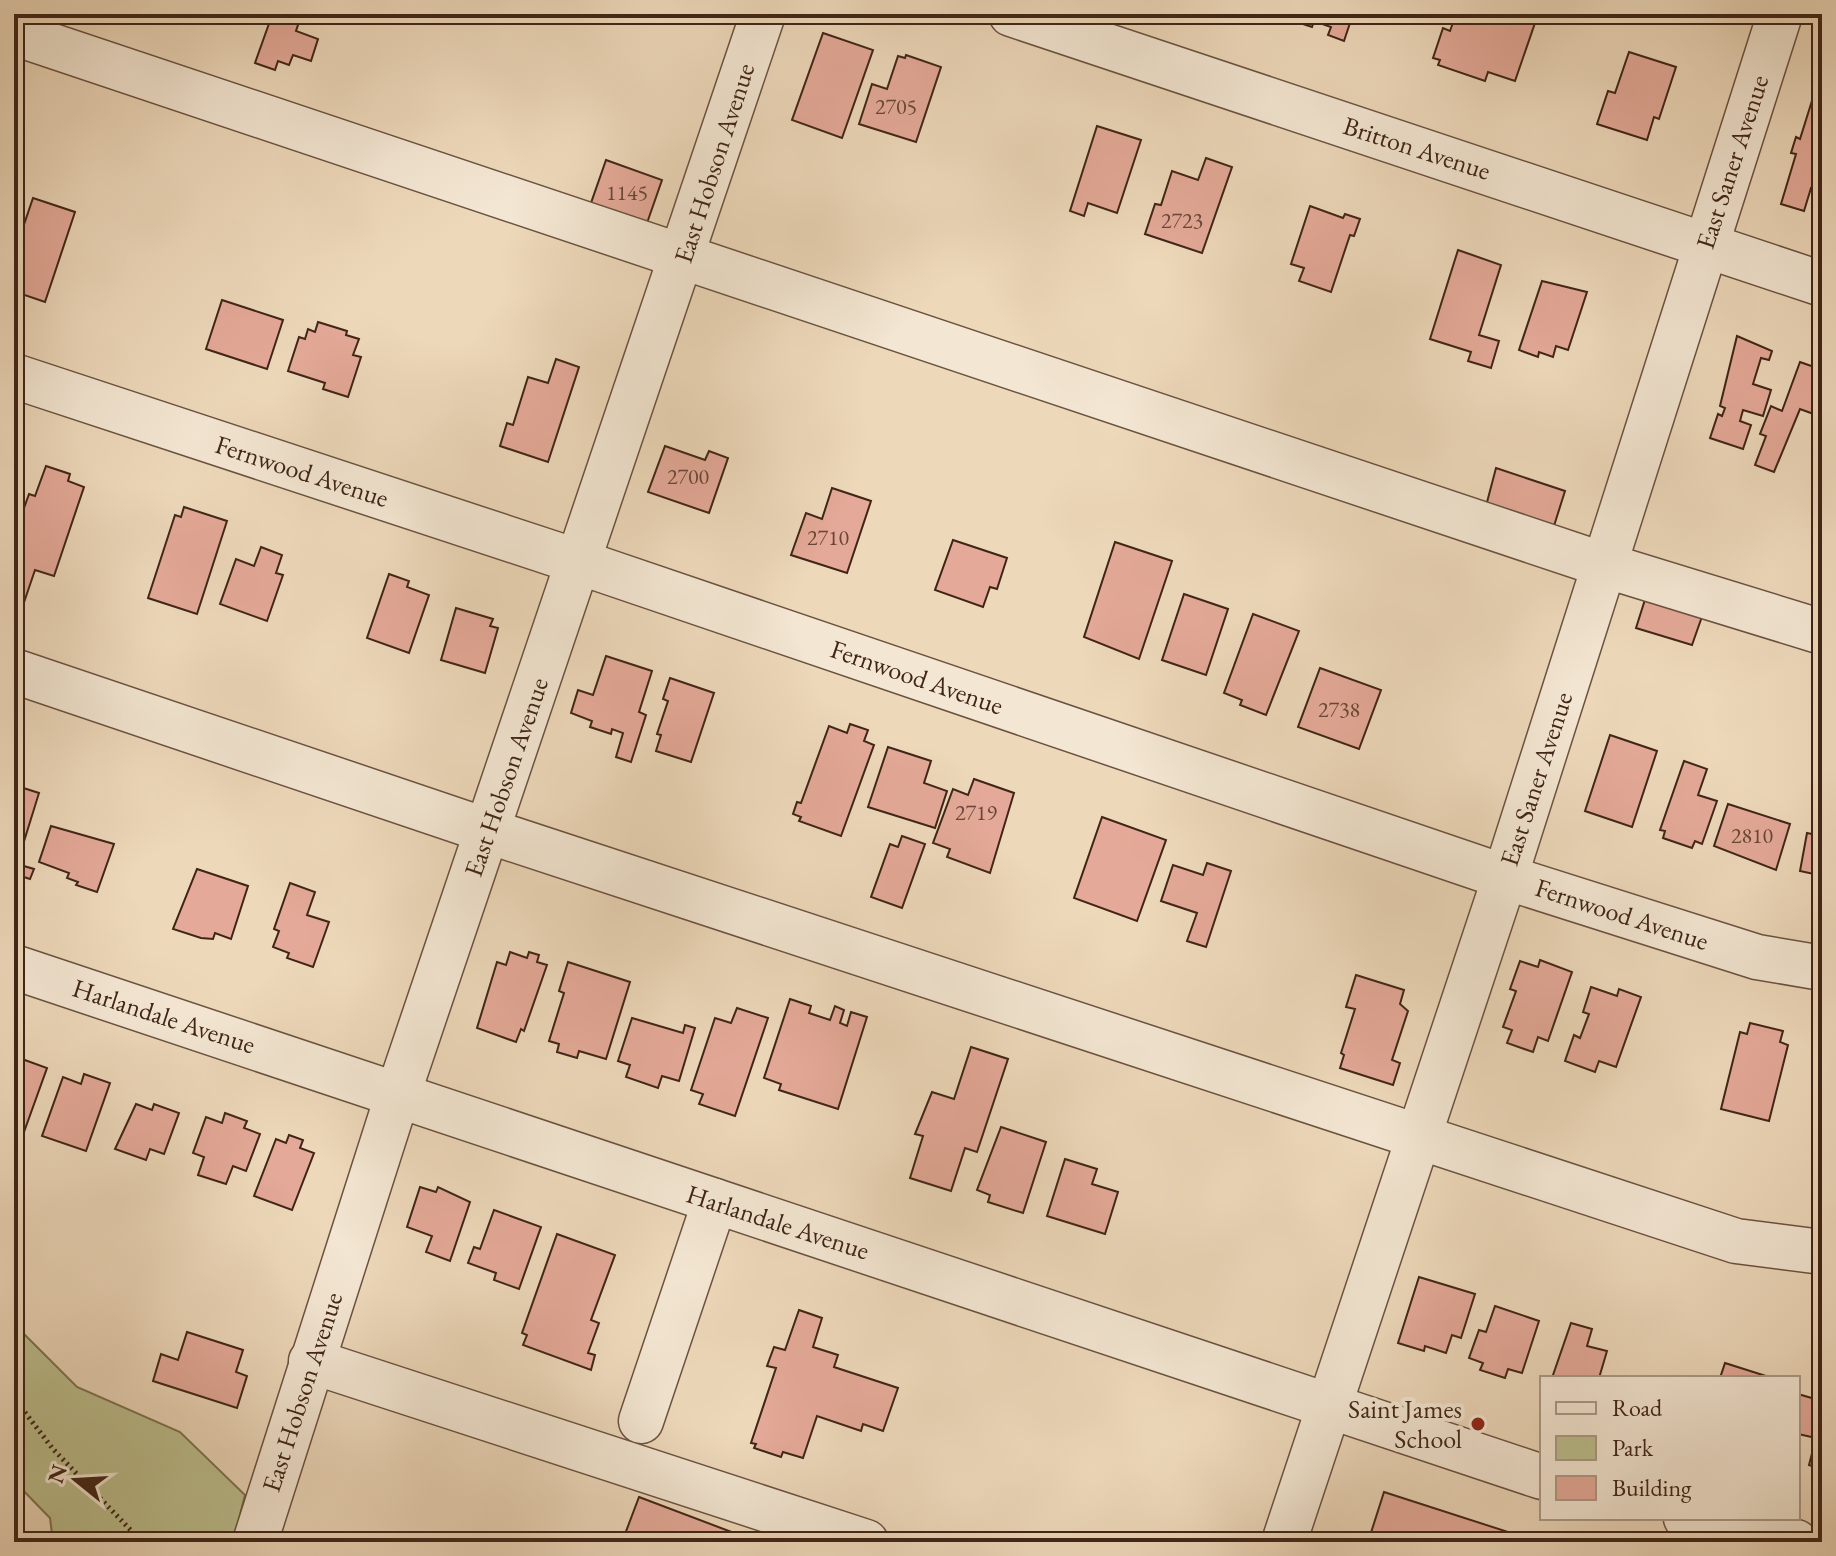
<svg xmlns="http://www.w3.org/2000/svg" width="1836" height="1556" font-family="'EB Garamond',serif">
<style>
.green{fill:#bcbe8d;stroke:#7e7252;stroke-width:2}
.building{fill:#e4a998;stroke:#402517;stroke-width:2}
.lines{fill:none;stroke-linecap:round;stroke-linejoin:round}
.minor-casing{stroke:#6b5240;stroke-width:47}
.path{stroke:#402517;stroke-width:5;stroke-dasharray:2 4;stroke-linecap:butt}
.minor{stroke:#f3e6d2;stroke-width:44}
.poi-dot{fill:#8f2418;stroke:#f3e6d2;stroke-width:3}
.labels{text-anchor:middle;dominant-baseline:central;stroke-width:8;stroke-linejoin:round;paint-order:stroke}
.number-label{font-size:22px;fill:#694637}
.street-label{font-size:26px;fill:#402517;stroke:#f3e6d2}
.poi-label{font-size:26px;fill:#402517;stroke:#f3e6d2;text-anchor:end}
</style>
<rect width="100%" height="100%" fill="#edd8ba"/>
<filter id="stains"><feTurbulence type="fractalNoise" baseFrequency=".0025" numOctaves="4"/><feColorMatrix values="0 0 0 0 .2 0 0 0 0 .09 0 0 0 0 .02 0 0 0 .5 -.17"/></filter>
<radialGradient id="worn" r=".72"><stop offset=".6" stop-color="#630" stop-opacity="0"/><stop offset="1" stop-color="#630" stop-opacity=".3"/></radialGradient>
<polygon class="green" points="14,1324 77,1387 180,1432 245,1495 233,1542 53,1542 50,1518 14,1481"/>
<g class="building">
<polygon points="282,14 301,16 296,31 318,39 311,61 293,55 289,65 278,61 275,70 255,63 271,18 280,21"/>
<polygon points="1299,14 1353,14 1344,41 1328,35 1331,27 1314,21 1312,27 1297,22"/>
<polygon points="1456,14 1520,14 1536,20 1515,81 1488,72 1485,81 1438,65 1440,60 1433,58 1443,28 1450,31"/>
<polygon points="823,33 873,50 842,138 792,120"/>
<polygon points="1629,52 1676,67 1659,119 1654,117 1647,140 1597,124 1608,91 1615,93"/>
<polygon points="906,55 941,67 916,142 859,124 872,84 887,89 898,56 905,58"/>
<polygon points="1815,91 1822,94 1822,192 1811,188 1804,211 1781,204 1796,154 1791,153 1796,137 1800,139"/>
<polygon points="1097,126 1141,140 1117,213 1088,203 1084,216 1070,211"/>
<polygon points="1206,158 1232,167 1202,253 1145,234 1155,204 1161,205 1172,171 1198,180"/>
<polygon points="606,160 662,180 647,223 591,203"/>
<polygon points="33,198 75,212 45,302 19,293 18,299 14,298 14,254"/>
<polygon points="1310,206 1343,218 1345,214 1360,219 1354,236 1350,235 1331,292 1299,281 1304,268 1291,264"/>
<polygon points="1458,250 1501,265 1479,335 1499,341 1491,368 1468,361 1471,352 1430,339"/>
<polygon points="1542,281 1587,292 1568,350 1556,346 1553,357 1539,352 1538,357 1519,350"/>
<polygon points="222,300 283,320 267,369 206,349"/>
<polygon points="318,322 347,331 346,335 359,339 353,355 361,357 348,397 323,389 325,383 288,371 299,337 305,339 308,329 315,332"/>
<polygon points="1737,336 1772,351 1769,360 1761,358 1753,384 1771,390 1763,416 1743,410 1740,421 1751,425 1743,449 1710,438 1718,414 1722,416 1725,408 1720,406"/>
<polygon points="556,359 579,367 548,462 500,446 507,423 513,425 528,377 548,383"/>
<polygon points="1800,362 1814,367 1816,362 1822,364 1822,417 1800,409 1774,472 1755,465 1766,436 1760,434 1771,406 1782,411"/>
<polygon points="665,446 705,460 709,451 728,458 709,513 648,492"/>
<polygon points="46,466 70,474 68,481 84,487 54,576 35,570 16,626 14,536 29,494 35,496"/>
<polygon points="1496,468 1565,491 1553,529 1486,506"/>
<polygon points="832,488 871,501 847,573 791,555 806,513 822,519"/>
<polygon points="184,507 227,521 197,614 148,598 175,515 181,517"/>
<polygon points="953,540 1007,558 997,589 990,587 983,607 935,590"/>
<polygon points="1115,542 1172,561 1139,659 1084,637"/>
<polygon points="261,547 282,555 276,573 283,575 267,621 220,604 236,559 254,566"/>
<polygon points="389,574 409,581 407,587 429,595 409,653 367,638"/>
<polygon points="1648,590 1705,608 1692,645 1636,628"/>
<polygon points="1184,594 1228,609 1206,675 1162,660"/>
<polygon points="456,608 493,619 490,626 498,628 485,673 441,660"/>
<polygon points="1253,614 1299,631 1266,715 1240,705 1242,700 1224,693"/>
<polygon points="606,656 652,671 639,712 646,715 631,762 616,757 623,733 612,729 611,734 590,727 592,721 571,713 578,690 593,695"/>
<polygon points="1320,668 1381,690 1359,749 1298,727"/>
<polygon points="670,678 714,693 691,762 656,751 661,735 657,734 668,701 663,699"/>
<polygon points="850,724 868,730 864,741 874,745 841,836 799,821 801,817 793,814 797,802 801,803 829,726 847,733"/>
<polygon points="1610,735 1657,751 1632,827 1585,811"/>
<polygon points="888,747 931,761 924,783 947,791 935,828 868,807"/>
<polygon points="1684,761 1707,769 1698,795 1717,801 1702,844 1695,841 1692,848 1663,838 1665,831 1660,830"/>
<polygon points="974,779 1014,793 990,873 947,857 950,849 933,843 953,789 968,795"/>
<polygon points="14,785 39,793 17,864 34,869 30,879 14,874"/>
<polygon points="1728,804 1790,824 1776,870 1714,846"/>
<polygon points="1102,817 1166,840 1137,921 1074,898"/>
<polygon points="51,826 114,844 97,892 76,885 78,882 67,878 69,873 39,862"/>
<polygon points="1807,833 1822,836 1822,880 1813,879 1814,874 1800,871"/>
<polygon points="902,836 925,844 902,908 871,897 890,844 898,847"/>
<polygon points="1207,863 1231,871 1206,947 1187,941 1197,913 1161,901 1173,865 1203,875"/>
<polygon points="197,869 248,886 231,939 215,933 213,939 201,938 173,929"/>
<polygon points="290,883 315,892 307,915 329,922 313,967 287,958 289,953 273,947 279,931 274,929"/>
<polygon points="510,952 527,958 529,952 539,955 537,962 547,965 524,1031 521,1029 516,1042 477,1028 497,962 506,965"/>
<polygon points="1540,960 1572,972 1548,1041 1538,1037 1533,1052 1507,1043 1512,1030 1503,1027 1516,991 1510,989 1520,961 1538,967"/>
<polygon points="568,962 630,982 606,1059 579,1051 577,1058 557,1052 559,1044 549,1041 564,993 559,991"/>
<polygon points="1356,975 1404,990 1400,1004 1408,1011 1392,1060 1400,1063 1393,1085 1340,1068 1344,1055 1341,1053 1355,1009 1346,1007"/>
<polygon points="1591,987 1617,996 1619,989 1641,997 1616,1067 1599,1061 1595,1072 1565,1061 1574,1035 1580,1038 1589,1014 1583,1012"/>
<polygon points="790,999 811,1006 809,1013 830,1020 835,1006 844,1010 840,1023 847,1026 851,1012 867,1017 838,1109 779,1090 781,1084 764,1078"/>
<polygon points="737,1008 768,1018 735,1116 699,1104 703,1094 691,1090 715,1018 731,1023"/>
<polygon points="632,1018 683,1033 685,1025 695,1028 679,1081 662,1076 658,1088 626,1077 630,1065 618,1061"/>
<polygon points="1750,1023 1783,1031 1780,1042 1788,1045 1769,1121 1721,1109 1740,1032 1747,1034"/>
<polygon points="971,1047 1008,1059 977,1152 965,1148 951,1191 910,1178 923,1136 915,1134 932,1092 954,1099"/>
<polygon points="1819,1053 1822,1053 1822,1112 1813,1111"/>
<polygon points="22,1059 47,1068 24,1132 14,1128 14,1065 20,1067"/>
<polygon points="84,1074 110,1083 86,1151 42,1136 63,1077 81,1084"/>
<polygon points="136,1104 152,1110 154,1104 179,1113 164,1154 150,1149 146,1160 115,1149"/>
<polygon points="225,1113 247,1121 244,1128 260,1134 246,1171 233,1166 226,1184 198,1175 204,1157 193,1153 206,1117 222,1123"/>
<polygon points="1001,1127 1046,1142 1023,1213 988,1202 990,1195 977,1190"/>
<polygon points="289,1135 303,1140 300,1148 314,1153 292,1210 254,1196 276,1139 286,1143"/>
<polygon points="1065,1159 1097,1169 1092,1184 1118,1192 1105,1234 1047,1216"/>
<polygon points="420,1187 436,1192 438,1187 470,1202 450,1261 426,1252 432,1236 407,1227"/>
<polygon points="494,1210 541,1227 519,1289 494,1280 496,1273 468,1263 474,1247 480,1249"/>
<polygon points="557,1234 615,1255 591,1320 599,1323 588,1353 595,1355 591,1370 523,1345 527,1335 522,1333"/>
<polygon points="1419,1277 1475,1294 1461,1338 1452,1335 1446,1353 1425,1346 1424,1351 1398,1343"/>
<polygon points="1495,1306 1539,1321 1522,1373 1508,1369 1505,1378 1480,1370 1483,1363 1469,1358 1479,1330 1486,1332"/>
<polygon points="799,1310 822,1318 813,1347 838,1355 834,1367 898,1388 883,1431 863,1424 861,1431 817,1416 803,1458 783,1452 781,1457 754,1448 756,1444 751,1443 776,1368 767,1366 774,1347 785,1350"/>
<polygon points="1571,1323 1592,1329 1587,1346 1607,1351 1599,1378 1552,1378"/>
<polygon points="187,1332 243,1350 236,1372 247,1376 237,1408 153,1381 161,1354 178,1360"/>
<polygon points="1725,1363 1766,1376 1766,1378 1720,1378"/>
<polygon points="1798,1394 1822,1401 1822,1469 1809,1465 1816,1438 1798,1434"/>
<polygon points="1384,1492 1539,1542 1368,1542"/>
<polygon points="639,1497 758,1542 622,1542"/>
</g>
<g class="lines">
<defs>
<g id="minor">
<polyline points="1011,14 1822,284"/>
<polyline points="14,33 1604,565 1822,632"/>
<polyline points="14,376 579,562 1505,877 1757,957 1822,968"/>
<polyline points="14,671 488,831 1736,1241 1822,1252"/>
<polyline points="14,967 1542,1477"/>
<polyline points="311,1361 866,1542"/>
<polyline points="641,1421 715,1201"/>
<polyline points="1686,1518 1796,1542"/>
<polyline points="255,1542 398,1094 763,14"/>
<polyline points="1284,1542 1505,877 1780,14"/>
</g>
</defs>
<use href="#minor" class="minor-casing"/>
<polyline class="path" points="14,1398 53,1449 142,1542"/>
<use href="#minor" class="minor"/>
</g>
<circle class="poi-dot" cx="1478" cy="1424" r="8"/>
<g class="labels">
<g class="number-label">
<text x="896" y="106">2705</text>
<text x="627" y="192">1145</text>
<text x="1182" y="220">2723</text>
<text x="688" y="476">2700</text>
<text x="828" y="537">2710</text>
<text x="1339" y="709">2738</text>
<text x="976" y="812">2719</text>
<text x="1752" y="835">2810</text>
</g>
<g class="street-label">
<text transform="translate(1417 148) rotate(18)">Britton Avenue</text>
<text transform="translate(1732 162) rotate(-72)">East Saner Avenue</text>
<text transform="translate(714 163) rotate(-72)">East Hobson Avenue</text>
<text transform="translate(302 471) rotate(18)">Fernwood Avenue</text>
<text transform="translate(917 677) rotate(19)">Fernwood Avenue</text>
<text transform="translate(506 777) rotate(-71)">East Hobson Avenue</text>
<text transform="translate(1536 779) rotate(-72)">East Saner Avenue</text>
<text transform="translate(1622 914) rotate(18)">Fernwood Avenue</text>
<text transform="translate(164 1016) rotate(18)">Harlandale Avenue</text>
<text transform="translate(778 1222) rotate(18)">Harlandale Avenue</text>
<text transform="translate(302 1392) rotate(-72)">East Hobson Avenue</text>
</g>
<g class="poi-label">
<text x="1462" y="1409">Saint James<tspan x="1462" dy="30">School</tspan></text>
</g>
</g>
<rect width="1836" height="1556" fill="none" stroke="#edd8ba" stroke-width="48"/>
<rect x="16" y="16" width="1804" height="1524" fill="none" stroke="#402517" stroke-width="4"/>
<rect x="24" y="24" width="1788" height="1508" fill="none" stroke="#402517" stroke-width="2"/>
<rect x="1540" y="1376" width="260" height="144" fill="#f3e6d2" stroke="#ab9987" stroke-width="2"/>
<rect x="1556" y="1402" width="40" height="12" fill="#f3e6d2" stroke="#ab9987" stroke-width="2"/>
<text x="1612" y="1416" font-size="24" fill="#402517">Road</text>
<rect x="1556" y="1436" width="40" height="24" fill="#bcbe8d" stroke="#ab9987" stroke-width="2"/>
<text x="1612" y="1456" font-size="24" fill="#402517">Park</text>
<rect x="1556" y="1476" width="40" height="24" fill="#e4a998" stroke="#ab9987" stroke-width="2"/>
<text x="1612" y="1496" font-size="24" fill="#402517">Building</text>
<g transform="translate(76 1480) rotate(288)" stroke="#f3e6d2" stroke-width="6" paint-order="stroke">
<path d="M0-6L14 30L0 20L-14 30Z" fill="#402517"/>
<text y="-12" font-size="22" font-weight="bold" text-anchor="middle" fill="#402517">N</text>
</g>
<rect width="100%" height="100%" filter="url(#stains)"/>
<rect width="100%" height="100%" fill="url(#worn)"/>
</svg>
